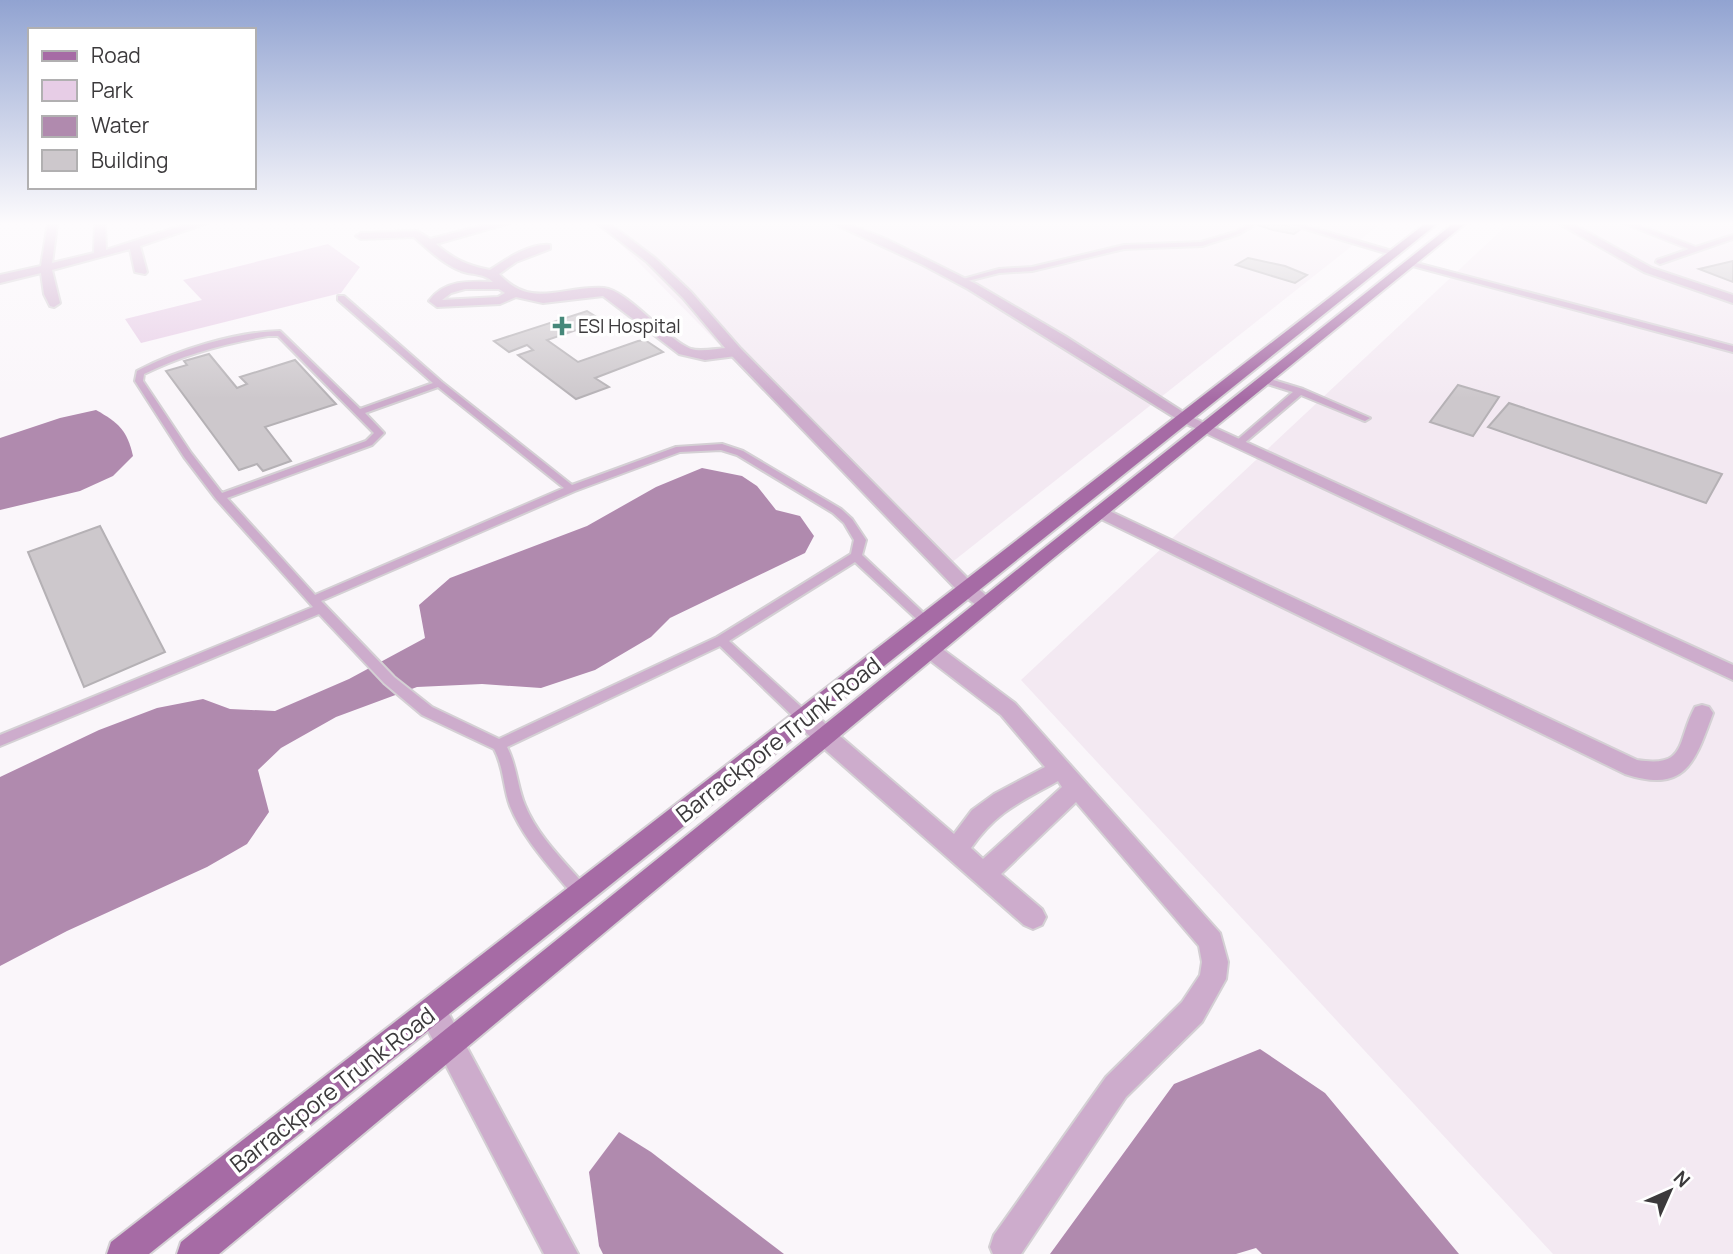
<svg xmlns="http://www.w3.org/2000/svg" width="1733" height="1254" font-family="Manrope,sans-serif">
  <rect width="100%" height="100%" fill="#faf6fa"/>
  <g fill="#f3e9f2">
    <polygon points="600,223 1381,223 941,571"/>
    <polygon points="1509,223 1733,223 1733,1254 1553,1254 1021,680"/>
  </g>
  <polygon fill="#e7cde6" points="328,244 360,267 341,293 141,343 125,319 202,300 183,280"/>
  <g fill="#b08aae">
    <path d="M96,410C119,423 127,430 133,456L113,476L80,491L0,510V438L60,418Z"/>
    <polygon points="702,468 742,476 757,486 776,510 800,516 814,536 805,553 670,618 651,637 595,670 541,688 482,684 417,687 336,717 281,748 258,770 269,812 247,844 207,867 67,931 0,966 0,777 99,730 157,708 203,699 230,709 275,711 349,679 425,638 419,605 450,578 587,526 656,487"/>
    <polygon points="1260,1049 1325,1093 1459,1254 1262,1254 1256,1248 1236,1254 1050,1254 1174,1084"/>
    <polygon points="619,1132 651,1152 784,1254 603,1254 599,1246 589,1172"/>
  </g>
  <g fill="#cdc8cc" stroke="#b5b1b5" stroke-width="2">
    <polygon points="1260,223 1278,223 1301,229 1294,234 1273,230 1258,225"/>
    <polygon points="1248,258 1285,266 1307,275 1295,283 1236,265"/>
    <polygon points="1733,261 1733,282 1699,269"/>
    <polygon points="587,311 603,321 547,340 578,362 638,341 645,340 663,352 595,378 609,387 576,399 518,355 533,350 527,345 509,352 494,341"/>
    <polygon points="209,354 237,388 247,384 240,377 295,360 336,404 265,427 291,461 263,471 257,464 239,470 166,371 187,365 184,361"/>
    <polygon points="1458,385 1499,397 1473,436 1430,422"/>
    <polygon points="1509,403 1722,474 1706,503 1488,427"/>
    <polygon points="100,526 165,652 84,687 28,552"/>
  </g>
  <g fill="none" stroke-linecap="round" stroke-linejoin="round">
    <g stroke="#d4d0d4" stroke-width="4">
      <g id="service">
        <polygon points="1250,223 1258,223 1239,234 1202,246 1124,249 1032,271 999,273 960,283 956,281 999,269 1032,267 1124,245 1201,242 1235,232"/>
        <polygon points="1285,223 1296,223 1399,253 1392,255"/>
        <polygon points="1623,223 1633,223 1696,247 1733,235 1733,239 1660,264 1656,262 1657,260 1689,249"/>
        <polygon points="1409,261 1733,346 1733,352 1409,265"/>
        <path d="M338,296H344L442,382L572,485L676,447L722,444L743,451L841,509L852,519L866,540L862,555L933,622L927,626L923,625L855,562L729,641L809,714L811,718L809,722H799L720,646L507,747C517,766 517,786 525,805C538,837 566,863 588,889L590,894L588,899L582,901L576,899C553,870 524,841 510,806C503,787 504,767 494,749L422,715L384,683L319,614L0,746V735L313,607L216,499L184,457L135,381L137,371C177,350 235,332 280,331L360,409L433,383L338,300ZM268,336H278L374,433L366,441L222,493L191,453L143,381L144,374C182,355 226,343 268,336ZM438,387L564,488L315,595L227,498L372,445L384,433L365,413ZM721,450L737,455L833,513L844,523L854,540L851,554L717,637L499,739L432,707L394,677L321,601L575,491L680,452Z"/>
        <polygon points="1267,378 1303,389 1370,418 1365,421 1362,420 1301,395 1242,445 1236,445 1236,441 1293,392 1264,383 1264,379"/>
      </g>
    </g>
    <g stroke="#d4d0d4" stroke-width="4">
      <g id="minor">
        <polygon points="48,223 57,225 52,263 94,253 95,223 105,223 106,250 190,223 207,223 140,246 147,272 145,274 135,272 130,249 52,270 60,303 54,307 50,306 44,294 41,273 0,283 0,275 41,266"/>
        <path d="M492,223H510L436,244C453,259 468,266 490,270C506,259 530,243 550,245V249L516,262L499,274C532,310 563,285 604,288C627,290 667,340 691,349C707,354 732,342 743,352L736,356L705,360L679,354L603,296L543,303L516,297L500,304L437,307L429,301C444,280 469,281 493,282C484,273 472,275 461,271C443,264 429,250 414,237L361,239L356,236L361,233L417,231L430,239ZM465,289H499L505,293L498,297L442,300L451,293Z"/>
        <polygon points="832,223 847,223 886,239 976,284 1065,336 1194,419 1192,422 1182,422 968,289 923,265"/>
        <path d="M1101,507L1637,760C1688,768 1676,742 1695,707L1702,705L1709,707L1713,713C1695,762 1686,794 1625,774L1095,516L1093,512L1095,508Z"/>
        <path d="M930,643L937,645L1015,703L1220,933L1228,962L1226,979L1202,1022L1126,1097L1021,1254H993L990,1247L994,1235L1106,1077L1182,1002L1200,975L1202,962L1199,946L1076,802L1001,874L1042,909L1046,917L1042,925L1033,929L1024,925L796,724L793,718L796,712L804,710L812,712L954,834L972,810L994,794L1045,767L1001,715L923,655L920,650L923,645ZM1058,781L1062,787L983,859L971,848C997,811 1019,803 1058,781Z"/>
        <polygon points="432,997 442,1001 578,1254 544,1254 422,1019 418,1010 422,1001"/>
      </g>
    </g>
    <g stroke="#d4d0d4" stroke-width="4">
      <g id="tertiary">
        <polygon points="597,223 609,223 655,258 691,292 741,349 974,585 996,604 994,608 980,608 960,593 731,355 683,298 647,262"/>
        <polygon points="1558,223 1571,223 1652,268 1733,295 1733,303 1644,272"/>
        <polygon points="1187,415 1733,665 1733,680 1182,422 1180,419 1182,416"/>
      </g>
    </g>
    <g stroke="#d4d0d4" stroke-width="4">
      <g id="primary">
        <polygon points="1426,223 1438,223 149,1254 107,1254 111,1242"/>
        <polygon points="1454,223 1466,223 1050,561 219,1254 177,1254 181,1242 1038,553"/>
      </g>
    </g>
    <use href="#service" fill="#cdaccc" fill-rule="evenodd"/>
    <use href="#minor" fill="#cdaccc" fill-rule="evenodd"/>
    <use href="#tertiary" fill="#cdaccc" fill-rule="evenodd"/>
    <use href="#primary" fill="#a66ba5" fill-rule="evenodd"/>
  </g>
  <linearGradient id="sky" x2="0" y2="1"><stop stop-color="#91a3d1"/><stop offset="0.56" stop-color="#fdfbfd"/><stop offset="1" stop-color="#fdfbfd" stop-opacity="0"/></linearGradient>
  <rect width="1733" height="399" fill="url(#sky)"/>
  <path fill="#46887a" stroke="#fff" stroke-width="2.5" d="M558.5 315.5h7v7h7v7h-7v7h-7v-7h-7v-7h7z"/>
  <g text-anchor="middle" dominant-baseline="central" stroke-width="7" stroke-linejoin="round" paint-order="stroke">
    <g font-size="19" fill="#3c3a3c" stroke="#fff" text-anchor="start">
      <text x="578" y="326">ESI Hospital</text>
    </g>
    <g font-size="23" fill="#3c3a3c" stroke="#fff">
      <text transform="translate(778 739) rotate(-38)">Barrackpore Trunk Road</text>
      <text transform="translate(332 1089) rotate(-38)">Barrackpore Trunk Road</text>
    </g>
  </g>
  <rect x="28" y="28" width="228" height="161" fill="#ffffff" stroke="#b1b0b1" stroke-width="2"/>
  <rect x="42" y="51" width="35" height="10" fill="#a66ba5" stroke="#b1b0b1" stroke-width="2"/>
  <text x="91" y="63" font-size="21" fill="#3c3a3c">Road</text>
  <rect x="42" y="80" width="35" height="21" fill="#e7cde6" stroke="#b1b0b1" stroke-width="2"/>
  <text x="91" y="98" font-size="21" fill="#3c3a3c">Park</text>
  <rect x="42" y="116" width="35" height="21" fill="#b08aae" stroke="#b1b0b1" stroke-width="2"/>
  <text x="91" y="133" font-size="21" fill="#3c3a3c">Water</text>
  <rect x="42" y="150" width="35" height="21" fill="#cdc8cc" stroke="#b1b0b1" stroke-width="2"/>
  <text x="91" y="168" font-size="21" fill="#3c3a3c">Building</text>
  <g transform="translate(1670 1191) rotate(45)" stroke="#ffffff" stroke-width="5" paint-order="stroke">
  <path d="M0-5L12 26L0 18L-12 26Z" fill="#3c3a3c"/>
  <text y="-10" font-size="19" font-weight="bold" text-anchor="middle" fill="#3c3a3c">N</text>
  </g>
</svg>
